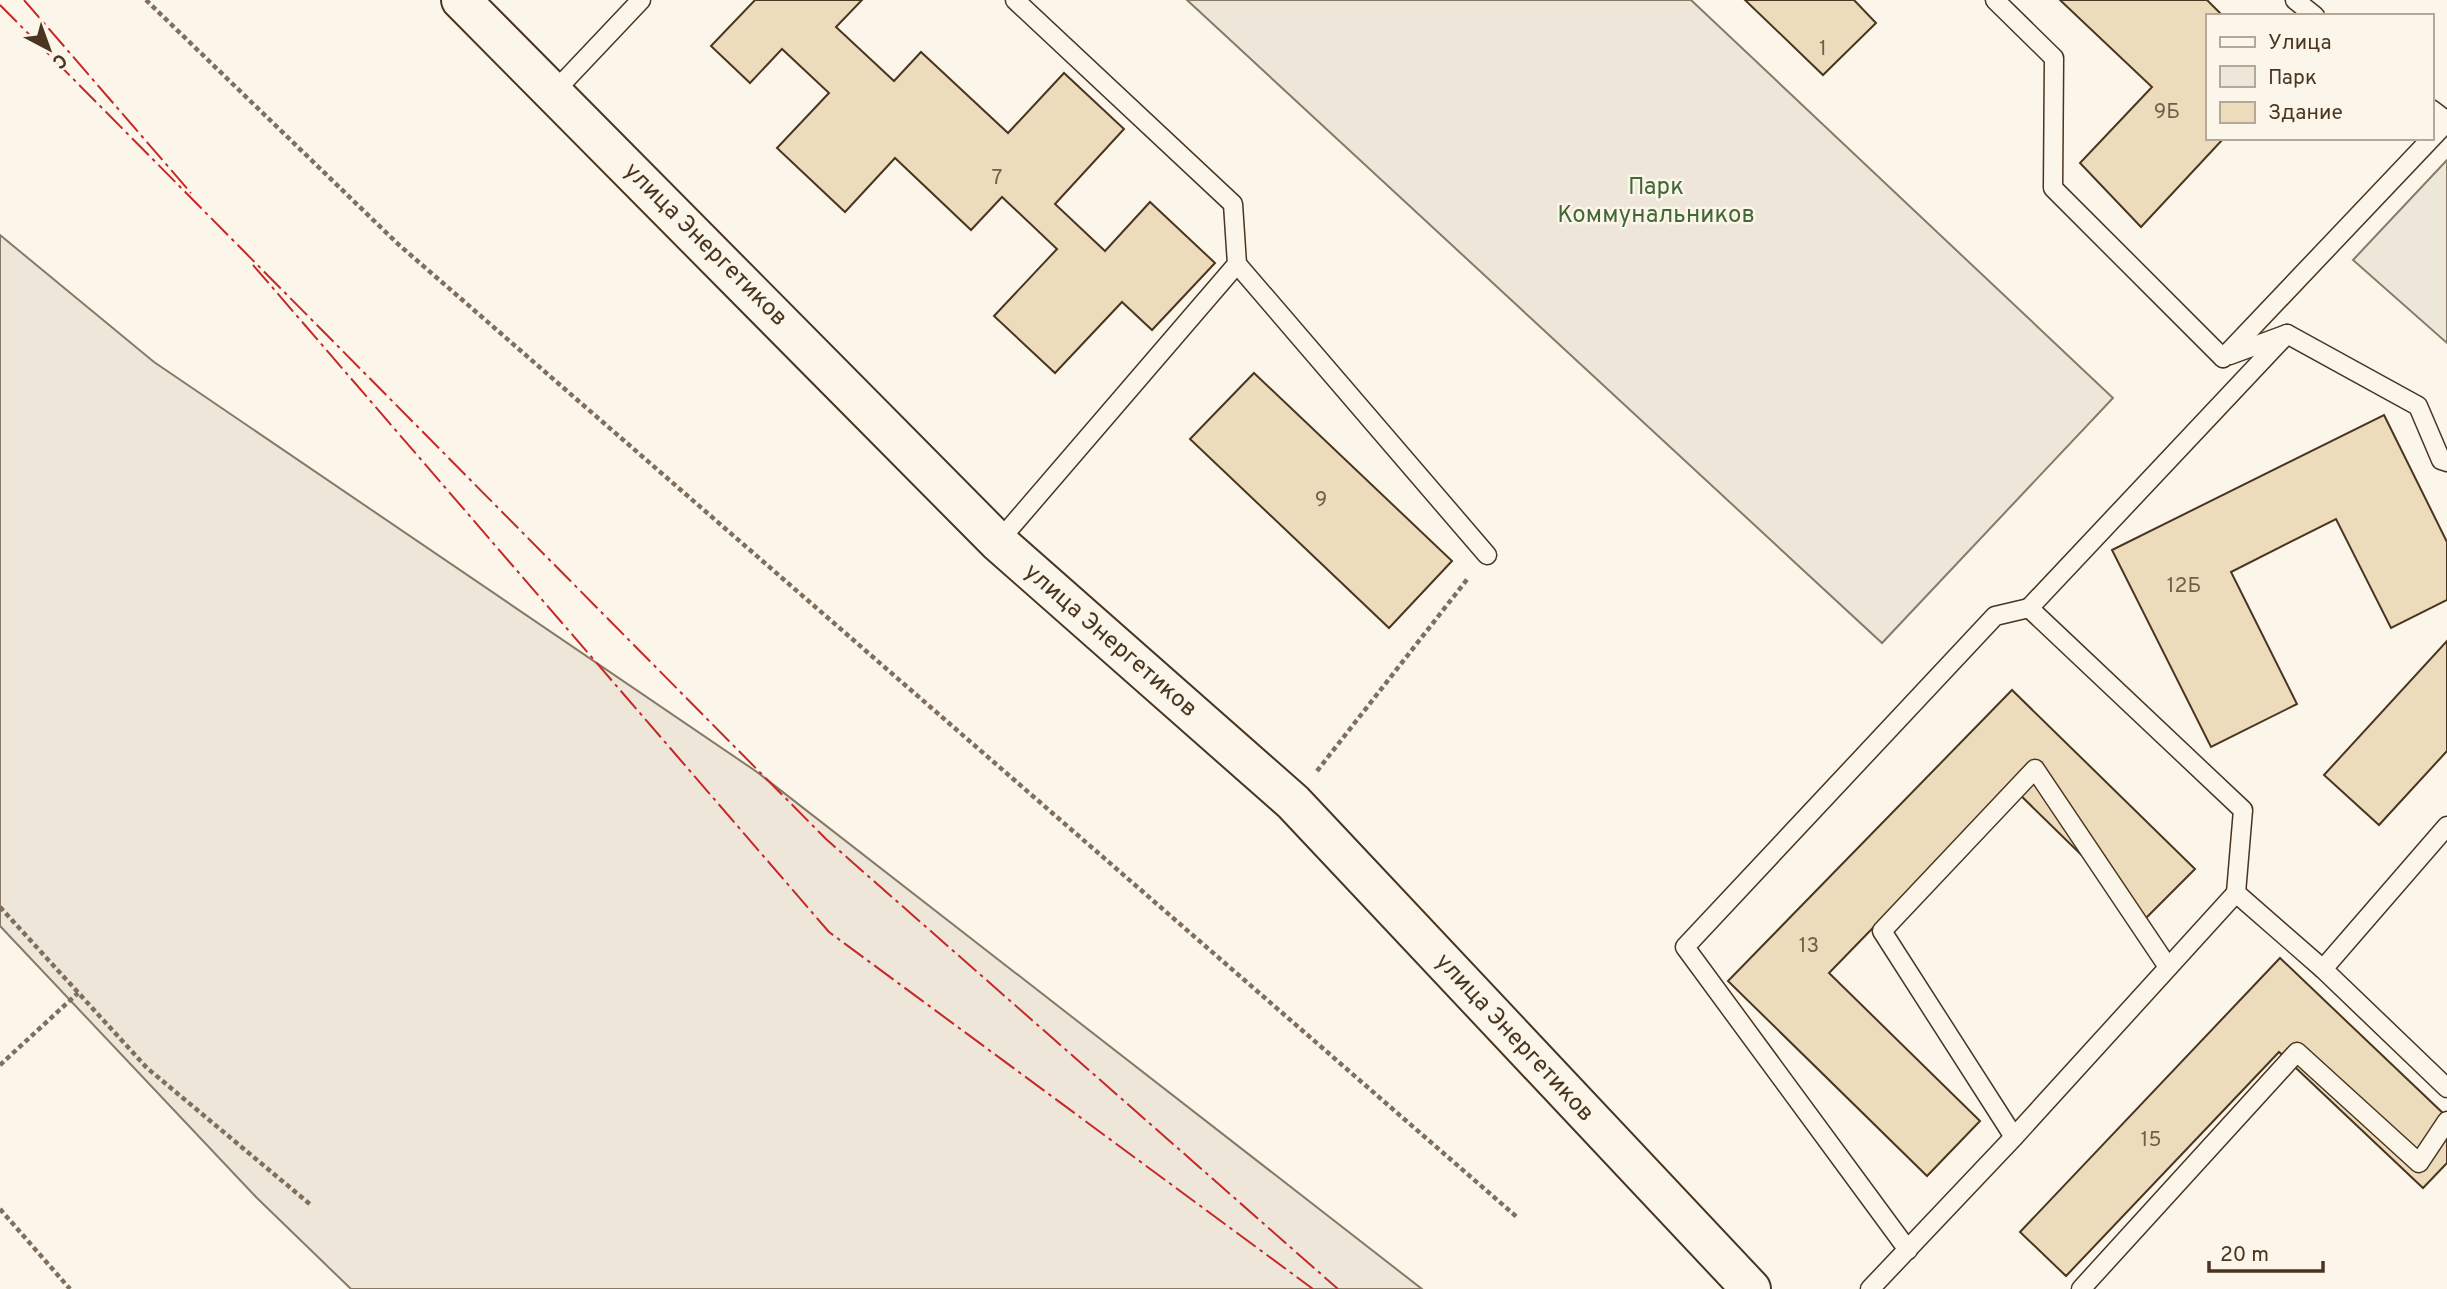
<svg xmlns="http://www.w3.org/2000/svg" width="2447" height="1289" font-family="Overpass,sans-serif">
  <rect width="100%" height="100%" fill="#fbf6e9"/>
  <g fill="#ede6d9" stroke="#887966" stroke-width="2">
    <polygon points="1187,0 1691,0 2113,398 1882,643"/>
    <polygon points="0,235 154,362 757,772 1422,1289 351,1289 257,1198 0,926"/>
  </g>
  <polygon fill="#ede7d9" stroke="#887966" stroke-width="2" points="2447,160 2447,343 2353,260"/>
  <g fill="#ecdcbc" stroke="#4a3520" stroke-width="2">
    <polygon points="755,0 862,0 836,27 894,81 921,52 1008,133 1064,73 1124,129 1055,204 1105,251 1150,202 1215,263 1152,330 1122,302 1055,373 994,316 1057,249 1002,197 971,230 895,158 845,212 777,148 829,93 782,49 750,83 711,46"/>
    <polygon points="1745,0 1854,0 1876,23 1823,75"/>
    <polygon points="2060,0 2207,0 2223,16 2207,16 2207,138 2224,138 2141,227 2080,163 2152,87"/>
    <polygon points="1254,373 1452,561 1389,628 1190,439"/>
    <polygon points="2384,415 2447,542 2447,600 2391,628 2336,519 2231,572 2297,704 2211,747 2112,550"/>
    <polygon points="2447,641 2447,751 2379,825 2324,775"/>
    <polygon points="2012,690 2195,869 2146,918 2011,786 1829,973 1980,1121 1927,1176 1728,981"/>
    <polygon points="2280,958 2447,1117 2447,1163 2423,1188 2279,1052 2066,1276 2020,1232"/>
  </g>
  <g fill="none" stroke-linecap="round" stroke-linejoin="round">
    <g stroke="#4a3520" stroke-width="21">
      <g id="service">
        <polyline points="1995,0 2054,58 2053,188 2223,358"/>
        <polyline points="2295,0 2315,16"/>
        <polyline points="554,92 641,0"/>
        <polyline points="2431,109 2447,121"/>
        <polyline points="1237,264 1487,555"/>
        <polyline points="2230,355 2287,334 2418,406 2441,460 2447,462"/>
        <polyline points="2223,358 2447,122"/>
        <polyline points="998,542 1237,264 1233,204 1015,0"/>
        <polyline points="2029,608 2287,334"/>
        <polyline points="2323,969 2447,826"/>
        <polyline points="2014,1137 1882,931 2035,769 2168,967"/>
        <polyline points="1908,1250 1685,947 1995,616 2029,608 2243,810 2236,893"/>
        <polyline points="1870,1289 2014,1137 2236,893 2323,969 2447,1088"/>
        <polyline points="2081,1289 2297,1052 2419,1163 2447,1121"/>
      </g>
    </g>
    <g stroke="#4a3520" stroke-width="42">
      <polyline id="tertiary" points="461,0 998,542 1293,802 1751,1289"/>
    </g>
    <g stroke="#7f6f5c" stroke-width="4.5" stroke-dasharray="5 3.5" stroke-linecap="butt">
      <polyline points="146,0 398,244 1518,1218"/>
      <polyline points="1317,771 1469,577"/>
      <polyline points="0,907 147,1068 311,1205"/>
      <polyline points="0,1065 78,993"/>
      <polyline points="0,1209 70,1289"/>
    </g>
    <use href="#service" stroke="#fbf6e9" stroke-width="18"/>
    <use href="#tertiary" stroke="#fbf6e9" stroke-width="38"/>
    <g stroke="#c62828" stroke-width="2" stroke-dasharray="24 5 3.5 5" stroke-linecap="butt">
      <polyline points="24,0 191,193"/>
      <polyline points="0,5 826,839 1338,1289"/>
      <polyline points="253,265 829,932 1313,1289"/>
    </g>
  </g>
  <g text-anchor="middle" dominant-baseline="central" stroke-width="5" stroke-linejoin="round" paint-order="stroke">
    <g font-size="21" fill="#725f47">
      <text x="1823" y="49">1</text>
      <text x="2167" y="112">9Б</text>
      <text x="997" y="178">7</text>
      <text x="1321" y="500">9</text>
      <text x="2184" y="586">12Б</text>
      <text x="1809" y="946">13</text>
      <text x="2151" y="1140">15</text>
    </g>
    <g font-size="24" fill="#436837" stroke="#fbf6e9">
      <text x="1656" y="188">Парк<tspan x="1656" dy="28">Коммунальников</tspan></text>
    </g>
    <g font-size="24" fill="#4a3520" stroke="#fbf6e9">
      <text transform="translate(705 245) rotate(45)">улица Энергетиков</text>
      <text transform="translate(1110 641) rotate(41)">улица Энергетиков</text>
      <text transform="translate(1514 1038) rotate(47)">улица Энергетиков</text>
    </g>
  </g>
  <rect x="2206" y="14" width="228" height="126" fill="#fbf6e9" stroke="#b4a999" stroke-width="2"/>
  <rect x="2220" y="37" width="35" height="10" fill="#fbf6e9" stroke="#b4a999" stroke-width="2"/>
  <text x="2268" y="49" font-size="21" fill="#4a3520">Улица</text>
  <rect x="2220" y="66" width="35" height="21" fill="#ede6d9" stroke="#b4a999" stroke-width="2"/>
  <text x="2268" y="84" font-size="21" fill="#4a3520">Парк</text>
  <rect x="2220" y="102" width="35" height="21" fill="#ecdcbc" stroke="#b4a999" stroke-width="2"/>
  <text x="2268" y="119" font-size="21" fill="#4a3520">Здание</text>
  <g transform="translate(49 49) rotate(139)" stroke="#fbf6e9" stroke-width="5" paint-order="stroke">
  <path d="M0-5L12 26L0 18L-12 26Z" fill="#4a3520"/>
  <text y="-10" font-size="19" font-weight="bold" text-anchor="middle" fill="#4a3520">С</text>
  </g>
  <path d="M2209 1261v10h114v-10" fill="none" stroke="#4a3520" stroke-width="3.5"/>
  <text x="2220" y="1261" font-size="21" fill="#4a3520" stroke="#fbf6e9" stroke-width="5" paint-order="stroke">20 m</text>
</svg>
